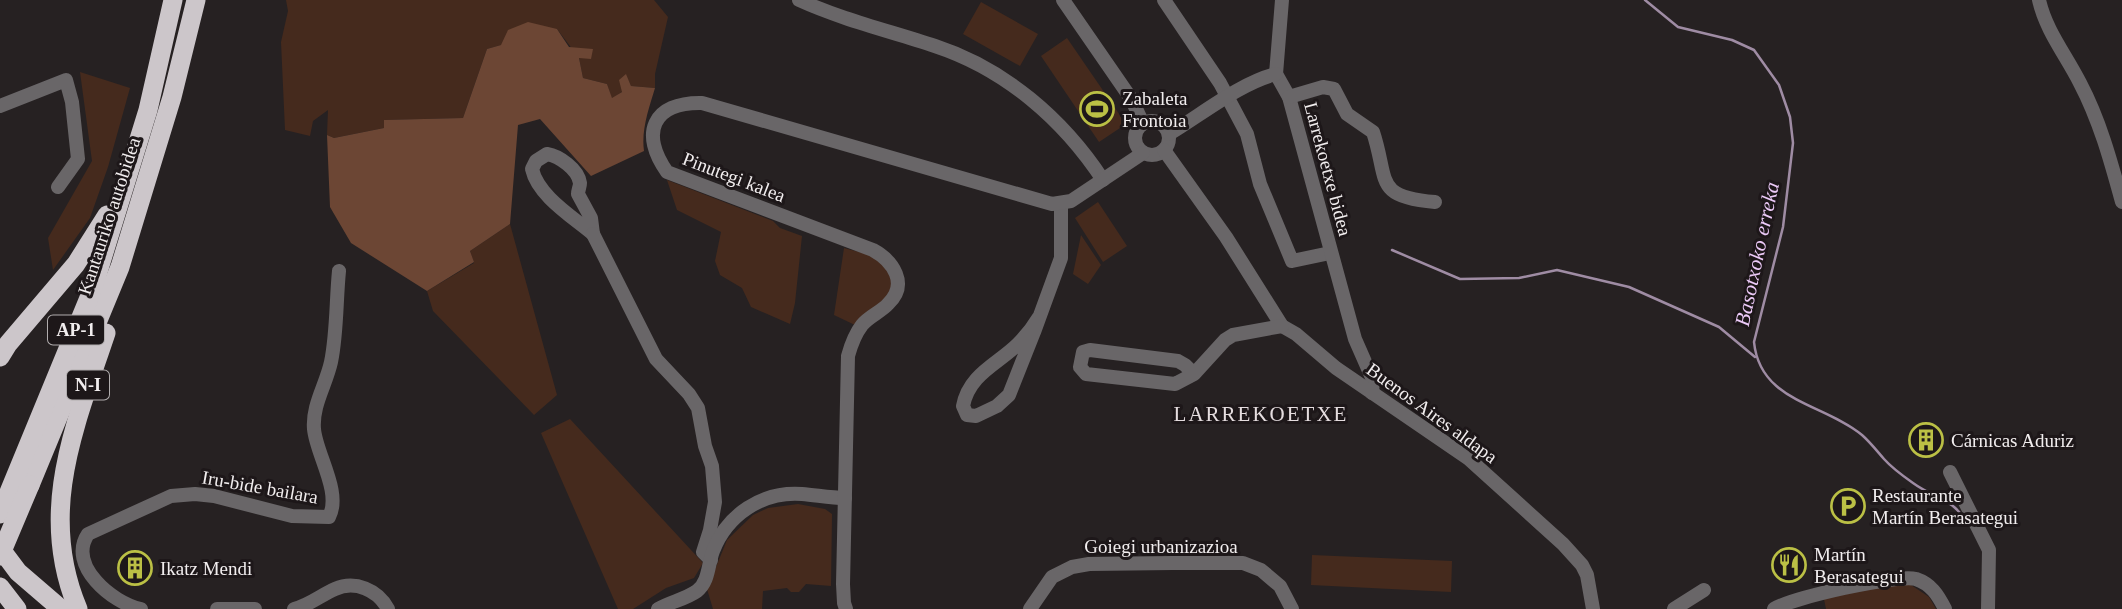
<svg xmlns="http://www.w3.org/2000/svg" width="2122" height="609" font-family="'Times New Roman',serif">
  <rect width="100%" height="100%" fill="#262122"/>
  <g fill="#452a1d">
    <polygon points="286,0 654,0 668,17 655,74 655,88 631,86 626,75 623,91 612,99 607,84 583,78 579,58 557,29 487,49 463,118 385,120 384,128 334,138 327,135 328,110 313,121 310,136 285,130 281,42 288,11"/>
    <polygon points="981,2 1038,34 1020,66 963,34"/>
    <polygon points="1067,38 1126,124 1099,142 1041,56"/>
    <polygon points="80,72 130,88 108,167 90,218 53,270 48,238 92,161"/>
    <polygon points="667,180 773,221 780,228 802,236 795,303 790,324 751,307 742,288 720,275 715,261 721,232 677,210"/>
    <polygon points="1098,202 1127,246 1103,262 1075,218"/>
    <polygon points="510,224 557,395 534,415 433,311 427,291 474,263 470,251"/>
    <polygon points="1081,235 1101,265 1088,284 1073,274"/>
    <polygon points="844,248 878,257 892,276 892,287 888,297 857,326 834,315"/>
    <polygon points="570,419 703,563 694,578 666,588 633,609 618,609 541,433"/>
    <polygon points="798,504 825,509 832,514 831,586 806,584 799,592 791,592 787,588 763,591 762,609 713,609 707,589 727,540 753,515 768,508"/>
    <polygon points="1312,555 1452,561 1451,592 1311,585"/>
    <polygon points="1905,581 1929,597 1936,609 1826,609 1824,599"/>
  </g>
  <path fill="#6c4634" d="M528,22L557,29L569,47L593,49L591,59L579,58L583,78L607,84L612,98L622,92L619,80L626,74L631,86L655,88C649,108 641,130 644,151L591,176L540,119L518,125L510,224L470,251L474,262L427,291L351,243L330,207L327,135L334,138L384,128V120L463,118L487,49L501,45L508,30Z"/>
  <g fill="none" stroke-linecap="round" stroke-linejoin="round">
    <g stroke="#9f8ca4" stroke-width="2.5">
      <path d="M1645,0L1678,27L1732,40L1754,50L1779,85L1790,117L1793,143L1783,227L1754,342C1760,402 1823,403 1862,435C1870,442 1877,451 1884,459C1892,468 1903,476 1913,483C1935,499 1953,498 1968,524"/>
      <polyline points="1392,250 1460,279 1519,278 1557,270 1629,287 1719,327 1755,357"/>
    </g>
    <g stroke="#696668" stroke-width="14">
      <path d="M799,0C843,20 890,31 935,46C1005,69 1063,119 1103,180"/>
      <polyline points="1063,0 1132,100 1143,124"/>
      <polyline points="1164,0 1220,83 1247,134 1260,184 1292,261 1330,253"/>
      <path d="M2039,0C2046,31 2066,55 2080,83C2100,121 2111,162 2122,202"/>
      <polyline points="1276,74 1289,97 1355,339 1373,380 1372,393"/>
      <polyline points="1276,74 1282,0"/>
      <path d="M1289,97L1323,87L1334,89L1347,114L1373,132C1389,180 1373,197 1435,202"/>
      <polyline points="0,106 66,80 72,102 78,159 58,187"/>
      <circle cx="1152" cy="138" r="17"/>
      <path d="M1169,134C1201,115 1240,83 1276,74"/>
      <polyline points="1164,150 1226,237 1282,326 1296,334 1336,368 1469,459 1563,544 1582,565 1587,575 1593,609"/>
      <path d="M547,154C559,156 578,169 580,183C580,187 578,190 578,194L591,218L593,234C573,217 538,196 532,169L536,161Z"/>
      <polyline points="593,234 656,359 689,394 698,408 705,446 712,466 715,502 710,530 703,552 711,560"/>
      <path d="M1039,317C1033,327 1026,336 1018,344C998,364 969,374 963,406L967,415L976,416L997,406L1009,395L1034,332L1061,258V204"/>
      <polyline points="1194,374 1185,365 1178,361 1090,350 1083,352 1080,367 1086,374 1175,384 1194,374 1225,340 1233,335 1282,326"/>
      <polyline points="1950,472 1989,550 1988,609"/>
      <path d="M141,609C112,603 67,565 88,534L171,496L195,494L214,496L292,516L329,517C342,492 316,454 314,429C312,405 326,385 331,362C337,333 336,301 339,271"/>
      <polyline points="217,609 255,609"/>
      <path d="M294,609C310,605 321,595 335,589C355,580 378,590 388,609"/>
      <path d="M658,609C670,602 686,599 697,591C709,582 708,564 713,551C727,515 762,491 802,494C816,495 830,498 845,498"/>
      <path d="M846,609L844,603L843,584L848,356C851,345 855,334 862,325C869,316 881,312 888,304C909,284 893,261 873,250L667,172C640,134 652,102 702,103L1052,204L1071,201L1143,153"/>
      <polyline points="1030,609 1052,577 1072,567 1089,564 1173,563 1243,563 1261,570 1280,586 1292,609"/>
      <polyline points="1674,609 1704,590"/>
      <path d="M1774,609C1791,598 1897,574 1916,579C1931,584 1938,595 1945,609"/>
    </g>
    <g stroke="#ccc6ca" stroke-width="19">
      <polyline points="0,357 8,344 76,264 107,215"/>
      <polyline points="30,485 120,267 172,97 196,0"/>
      <polyline points="0,514 93,288 148,110 173,0"/>
      <polyline points="0,548 18,572 61,609"/>
      <polyline points="0,587 17,609"/>
      <path d="M78,609C37,512 75,426 106,333"/>
    </g>
    <polyline stroke="#ccc6ca" stroke-width="19" points="0,556 30,485"/>
  </g>
  <defs>
    <g id="stadium-ring" transform="scale(1.75)"><circle r="9.5" fill="#1d1719" stroke="#bbc045" stroke-width="1.5"/><path d="M0-5a6.5 5 0 1 0 0 10a6.5 5 0 1 0 0-10ZM-3.5-1.8h7v3.6h-7Z" fill="#bbc045"/></g>
    <g id="building-ring" transform="scale(1.75)"><circle r="9.5" fill="#1d1719" stroke="#bbc045" stroke-width="1.5"/><path d="M-4-6H4V6H1V3H-1V6H-4ZM-2.5-4.3h1.7v1.8h-1.7ZM.8-4.3h1.7v1.8H.8ZM-2.5-1h1.7V.8h-1.7ZM.8-1h1.7V.8H.8Z" fill="#bbc045"/></g>
    <g id="parking-ring" transform="scale(1.75)"><circle r="9.5" fill="#1d1719" stroke="#bbc045" stroke-width="1.5"/><path d="M-3.5-5.5H1a3.5 3.5 0 0 1 0 7H-1V5.5H-3.5ZM-1-3.4V-.6H.8a1.4 1.4 0 0 0 0-2.8Z" fill="#bbc045"/></g>
    <g id="restaurant-ring" transform="scale(1.75)"><circle r="9.5" fill="#1d1719" stroke="#bbc045" stroke-width="1.5"/><path d="M-5-6h1v4h1v-4h1v4h1v-4h1v5L-1.5 .5V6h-2V.5L-5-1ZM5-6V6H3V1.5H1.5Q1.5-4 5-6Z" fill="#bbc045"/></g>
  </defs>
  <g fill-rule="evenodd">
    <use href="#stadium-ring" x="1097" y="109"/>
    <use href="#building-ring" x="1926" y="440"/>
    <use href="#parking-ring" x="1848" y="506"/>
    <use href="#restaurant-ring" x="1789" y="565"/>
    <use href="#building-ring" x="135" y="568"/>
  </g>
  <g text-anchor="middle" dominant-baseline="central" stroke-width="6" stroke-linejoin="round" paint-order="stroke">
    <g fill="#1d1719" stroke="#b1adae" stroke-width="2">
      <rect x="48" y="315.5" width="56" height="29" rx="5"/>
      <rect x="67" y="370.5" width="42" height="29" rx="5"/>
    </g>
    <g font-size="18" font-weight="bold" fill="#f1edee">
      <text x="76" y="330">AP-1</text>
      <text x="88" y="385">N-I</text>
    </g>
    <g font-size="19" fill="#f1edee" stroke="#1d1719" text-anchor="start">
      <text x="1122" y="98">Zabaleta<tspan x="1122" dy="22">Frontoia</tspan></text>
      <text x="1951" y="440">Cárnicas Aduriz</text>
      <text x="1872" y="495">Restaurante<tspan x="1872" dy="22">Martín Berasategui</tspan></text>
      <text x="1814" y="554">Martín<tspan x="1814" dy="22">Berasategui</tspan></text>
      <text x="160" y="568">Ikatz Mendi</text>
    </g>
    <g font-size="19" fill="#f1edee" stroke="#1d1719">
      <text transform="translate(1328 169) rotate(75)">Larrekoetxe bidea</text>
      <text transform="translate(734 177) rotate(21)">Pinutegi kalea</text>
      <text transform="translate(109 216) rotate(-72)">Kantauriko autobidea</text>
      <text transform="translate(1432 413) rotate(36)">Buenos Aires aldapa</text>
      <text transform="translate(260 487) rotate(10)">Iru-bide bailara</text>
      <text x="1161" y="546">Goiegi urbanizazioa</text>
    </g>
    <g font-size="21" font-style="italic" fill="#eccaf8" stroke="#1d1719">
      <text transform="translate(1757 254) rotate(-78)">Basotxoko erreka</text>
    </g>
    <g font-size="21" letter-spacing="2" fill="#e5dddf" stroke="#1d1719">
      <text x="1261" y="414">LARREKOETXE</text>
    </g>
  </g>
</svg>
